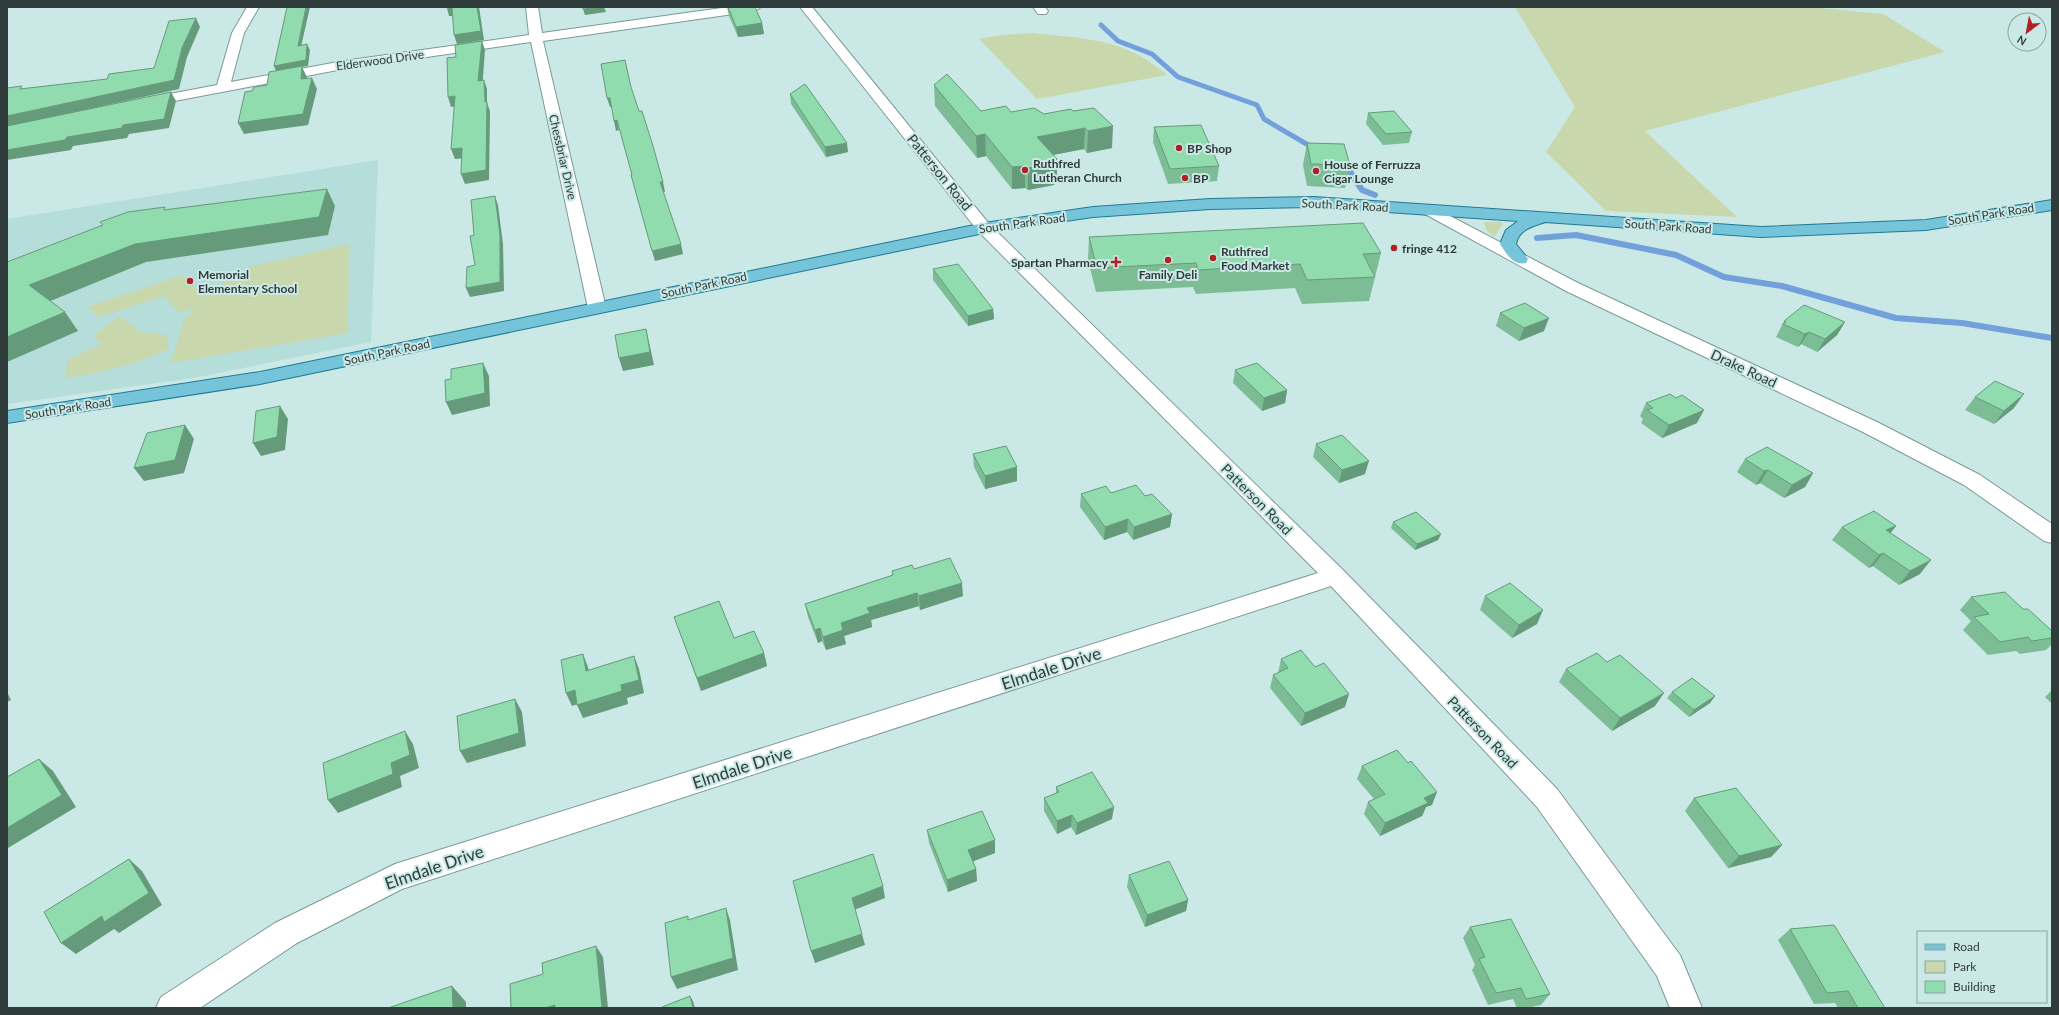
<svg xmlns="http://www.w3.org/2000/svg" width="2059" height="1015" font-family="Lato,sans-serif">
  <rect width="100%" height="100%" fill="#cae9e6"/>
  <polygon fill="#b5ddd9" points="378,160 371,342 194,378 7,404 7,219"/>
  <g fill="#c8d8ac">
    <polygon points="1515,7 1809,7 1883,14 1945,52 1645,131 1737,217 1606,211 1546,152 1575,107"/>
    <path d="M1032,33C1068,37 1110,38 1142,57C1151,62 1159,69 1167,75L1037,99L979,39L1003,35Z"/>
    <polygon points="1484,222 1501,222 1503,224 1494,237 1486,229"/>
    <polygon points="349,244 348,333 171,363 183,322 195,307 179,313 165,296 99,317 87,307 183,275 203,298 207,293 249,267"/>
    <path d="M119,316L140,332L167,335L169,348C136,366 102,372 66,378L67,360L101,344L94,335Z"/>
  </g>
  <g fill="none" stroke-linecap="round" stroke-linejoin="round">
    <g stroke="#72a0db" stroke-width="5">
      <polyline points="1101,25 1118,41 1152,54 1178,77 1257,105 1264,119 1315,149"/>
      <polyline points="1341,163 1348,168"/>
    </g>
    <g stroke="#72a0db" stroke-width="6">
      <polyline points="1347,167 1362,190 1375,195"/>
      <polyline points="1537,238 1576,235 1676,255 1724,277 1782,286 1896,318 1962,323 2052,338"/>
    </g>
    <g stroke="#7c9997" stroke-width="2">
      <g id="minor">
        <polygon points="247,7 259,7 244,33 231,82 343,61 529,35 526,7 538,7 542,33 729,7 761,7 755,11 543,41 606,308 603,312 597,313 591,312 588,308 531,42 343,69 143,107 138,106 136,103 138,100 217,85 232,33"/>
        <polygon points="800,7 812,7 990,225 1343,570 1557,789 1680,955 1702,1008 1670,1008 1657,976 1537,807 1331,586 402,889 297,943 200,1008 156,1008 161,997 275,923 395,864 1318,573 978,231"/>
        <polygon points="1033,7 1045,7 1048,11 1046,14 1038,14"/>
        <polygon points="1431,206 1578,283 1877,422 1980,475 2052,524 2052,543 2044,541 1964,485 1863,432 1566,291 1425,214 1423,211 1425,208"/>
      </g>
    </g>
    <g stroke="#217a91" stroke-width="2">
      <path id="major" d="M1314,197L1761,227L1926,220L2052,200V210L1926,230L1761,237L1545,222C1532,227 1519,229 1516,244L1528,259L1526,263C1513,266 1507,254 1500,244L1506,230L1518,221L1314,207L1210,209L1093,217L984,233L260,384L7,423V411L260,372L984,223L1093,207L1210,199Z"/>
    </g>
    <use href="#minor" fill="#fff" fill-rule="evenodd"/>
    <use href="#major" fill="#75c4d9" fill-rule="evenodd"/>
  </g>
  <g fill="#7cbd96">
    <polygon points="727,7 762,23 764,34 738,37 729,16"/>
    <polygon points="934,85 981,111 1044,114 1071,109 1112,148 1087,153 1084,149 1053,155 1057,181 1055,182 1054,185 1028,190 1025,188 1012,189 986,156 977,158 935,106"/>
    <polygon points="790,94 848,152 826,157 791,104"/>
    <polygon points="1368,113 1412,132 1409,143 1383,145 1366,124"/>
    <polygon points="1154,127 1219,166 1217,181 1168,184 1153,142"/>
    <polygon points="1307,143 1350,165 1345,188 1307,186 1303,165"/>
    <polygon points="1089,237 1381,253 1369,301 1302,304 1295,288 1196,294 1193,287 1096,292 1088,260"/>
    <polygon points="933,269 993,309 994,319 968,326 933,280"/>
    <polygon points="1500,313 1544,331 1519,341 1496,326"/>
    <polygon points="1784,321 1845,322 1837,335 1817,352 1801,344 1798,347 1776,337"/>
    <polygon points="1235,370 1287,390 1285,403 1262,411 1233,383"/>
    <polygon points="1975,397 2014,408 1994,424 1965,410"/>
    <polygon points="1646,403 1697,423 1662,438 1641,423 1643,419 1640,416"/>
    <polygon points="1316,444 1365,474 1339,483 1313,457"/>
    <polygon points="973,454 1017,481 985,489 974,467"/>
    <polygon points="1745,459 1813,473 1805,487 1784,498 1760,483 1756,485 1737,472"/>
    <polygon points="1111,493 1145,496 1172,514 1170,527 1133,540 1127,532 1104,540 1080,507 1081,494"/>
    <polygon points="1393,522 1441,534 1438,540 1415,550 1391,528"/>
    <polygon points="1896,526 1890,533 1920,574 1899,585 1873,566 1869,568 1832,540 1842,527"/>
    <polygon points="914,569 963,596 920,610 919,606 871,620 872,627 844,636 846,644 826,650 822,641 818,643 808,617 805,604 892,576 892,571"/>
    <polygon points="1485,596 1537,624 1512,638 1480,610"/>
    <polygon points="1971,597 2023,609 2052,631 2052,644 2046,650 2020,654 2016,651 1988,655 1963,630 1971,621 1960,610"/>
    <polygon points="674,617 734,638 764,653 767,666 701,691"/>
    <polygon points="1281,659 1315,667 1345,707 1301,726 1270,688 1273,675 1278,673"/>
    <polygon points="1566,669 1655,706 1612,731 1559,682"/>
    <polygon points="2052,690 2052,704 2045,697"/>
    <polygon points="1672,692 1715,696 1710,703 1689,717 1667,698"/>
    <polygon points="1362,766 1432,805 1426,807 1422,816 1380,836 1364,814 1368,802 1374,799 1357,779"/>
    <polygon points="1056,787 1112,819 1076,835 1071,827 1057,834 1044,811 1044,798 1056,793"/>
    <polygon points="1694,798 1782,845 1771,857 1728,868 1685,811"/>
    <polygon points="927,830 995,840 995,853 973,861 976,869 977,881 948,892 929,843"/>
    <polygon points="1129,875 1188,900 1186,911 1145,927 1127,887"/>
    <polygon points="1470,927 1550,994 1541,1005 1526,1008 1517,1008 1513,999 1488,1005 1472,970 1475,965 1463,938"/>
    <polygon points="1790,929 1885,1008 1838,1008 1835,1003 1814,1004 1778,940"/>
  </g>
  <g fill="#659a7a">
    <polygon points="306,7 310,7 300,51 298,46"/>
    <polygon points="477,7 479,7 484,40 457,44 454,35"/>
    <polygon points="604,7 606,12 585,15 583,9"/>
    <polygon points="447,8 452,8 455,16 449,16"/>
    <polygon points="196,18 200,27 187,57 179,89 7,127 7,116 174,80 182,48"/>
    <polygon points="762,23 764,34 738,37 736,27"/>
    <polygon points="482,41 485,50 482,90 478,81"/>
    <polygon points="307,44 310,50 308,66 302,67 307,77 306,90 276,71 274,66"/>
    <polygon points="312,78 317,89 308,125 244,134 238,123"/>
    <polygon points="484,80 487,89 487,103 490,111 489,180 465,184 461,174 485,102"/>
    <polygon points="171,92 176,101 169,128 129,134 127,138 73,146 71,150 7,160 7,150 123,125"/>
    <polygon points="455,96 458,106 451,107 448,97"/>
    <polygon points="607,98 610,98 612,107 610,107"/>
    <polygon points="617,120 619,130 616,131 614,121"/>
    <polygon points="1113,126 1112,148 1087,153 1088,131"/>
    <polygon points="1085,128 1084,149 1037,158 1037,137"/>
    <polygon points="985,134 986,156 977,158 976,136"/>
    <polygon points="847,143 848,152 826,157 825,147"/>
    <polygon points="462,148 466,158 455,159 451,149"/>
    <polygon points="1057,159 1057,181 1055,182 1054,185 1028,190 1028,168"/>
    <polygon points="1025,166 1025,188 1012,189 1012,167"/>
    <polygon points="660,182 663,182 665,192 662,192"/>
    <polygon points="327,189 335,206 328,235 146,262 43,304 29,285 135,244"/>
    <polygon points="495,196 498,205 503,244 504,291 470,297 466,288 500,282"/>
    <polygon points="681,244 683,254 655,261 652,251"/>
    <polygon points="993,309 994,319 968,326 968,316"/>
    <polygon points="65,312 78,331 7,362 7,337"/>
    <polygon points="1549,318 1544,331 1519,341 1524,328"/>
    <polygon points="1845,322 1837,335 1817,352 1825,339"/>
    <polygon points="646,329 649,342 654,365 623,371 619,358"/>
    <polygon points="1809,332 1801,344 1798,347 1805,334"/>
    <polygon points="483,363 489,376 490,406 452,415 446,402"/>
    <polygon points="1287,390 1285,403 1262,411 1264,398"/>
    <polygon points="2024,394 2014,408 1994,424 2004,411"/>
    <polygon points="280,406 288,419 285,450 261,456 253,443"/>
    <polygon points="1704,410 1697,423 1662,438 1669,425"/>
    <polygon points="185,425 194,439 184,473 144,481 134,468"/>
    <polygon points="1369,461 1365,474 1339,483 1342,470"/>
    <polygon points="1017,467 1017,481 985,489 985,476"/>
    <polygon points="1768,470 1760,483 1756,485 1764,471"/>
    <polygon points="1813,473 1805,487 1784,498 1792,485"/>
    <polygon points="1172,514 1170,527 1133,540 1134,527"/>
    <polygon points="1128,519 1127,532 1104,540 1105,527"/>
    <polygon points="1896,526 1886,539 1886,530"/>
    <polygon points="1441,534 1438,540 1415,550 1417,544"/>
    <polygon points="1883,553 1873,566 1869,568 1879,555"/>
    <polygon points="1931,560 1920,574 1899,585 1910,571"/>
    <polygon points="962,583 963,596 920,610 919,596"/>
    <polygon points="917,593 919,606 871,620 872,627 844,636 846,644 826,650 823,637 841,623 867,608"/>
    <polygon points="1543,610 1537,624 1512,638 1519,625"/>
    <polygon points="820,628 822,641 818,643 815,630"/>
    <polygon points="764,653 767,666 701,691 697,678"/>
    <polygon points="583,654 588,667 591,684 586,671"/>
    <polygon points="634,656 639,669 644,693 627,698 628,704 583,718 577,705 621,685"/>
    <polygon points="575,690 581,703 572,706 566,693"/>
    <polygon points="7,692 11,700 7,702"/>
    <polygon points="1664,693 1655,706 1612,731 1620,718"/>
    <polygon points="1349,694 1345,707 1301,726 1305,713"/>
    <polygon points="1715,696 1710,703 1689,717 1694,710"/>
    <polygon points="515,699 522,712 526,746 467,763 460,751"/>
    <polygon points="405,731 413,744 419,768 400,776 402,787 338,813 328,800 391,763"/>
    <polygon points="39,759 53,771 76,807 8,848 7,848 7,828"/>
    <polygon points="1437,792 1432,805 1426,807 1422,816 1380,836 1385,823 1424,798"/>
    <polygon points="1114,807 1112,819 1076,835 1077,823"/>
    <polygon points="1072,815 1071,827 1057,834 1057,821"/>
    <polygon points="995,840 995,853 969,863 968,850"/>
    <polygon points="1782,845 1771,857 1728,868 1739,856"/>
    <polygon points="129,859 142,871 162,905 119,933 114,929 76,954 61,943 102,916"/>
    <polygon points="976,869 977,881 948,892 947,880"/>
    <polygon points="883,886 885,898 854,910 852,898"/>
    <polygon points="1188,900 1186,911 1145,927 1147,915"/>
    <polygon points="726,908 730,920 738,970 677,989 671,977"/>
    <polygon points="862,934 865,945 815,963 811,951"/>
    <polygon points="596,946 603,957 608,1008 602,1008"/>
    <polygon points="452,986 466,1002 466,1008 453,1008"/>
    <polygon points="690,996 693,1001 695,1008 693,1008"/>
    <polygon points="555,1005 557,1008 545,1008"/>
  </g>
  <g fill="#90dcae" stroke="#659a7a">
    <polygon points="287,7 306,7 298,46 307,44 306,60 274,66"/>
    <polygon points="446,7 477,7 481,31 454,35 452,8 447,8"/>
    <polygon points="583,7 603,7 583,9"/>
    <polygon points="728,7 755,7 762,23 736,27"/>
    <polygon points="196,18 182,48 174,80 7,116 7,88 22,86 20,89 107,79 109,74 154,68 169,21"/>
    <polygon points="482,41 478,81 484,80 485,102 487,102 486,170 461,174 462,148 451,149 455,96 448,97 447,58 456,57 455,45"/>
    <polygon points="625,60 631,87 639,111 642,111 653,146 663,182 660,182 681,244 652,251 631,175 632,175 617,120 614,121 610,98 607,98 601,64"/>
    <polygon points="302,66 301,79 312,78 303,114 238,123 245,92 252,91 254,87 267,85 269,72"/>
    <polygon points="947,74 981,111 1006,106 1011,112 1034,108 1044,114 1071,109 1073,111 1094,108 1113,126 1088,131 1085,128 1037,137 1057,159 1053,160 1055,163 1028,168 1025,166 1012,167 985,134 976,136 934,85"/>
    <polygon points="805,84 847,143 825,147 790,94"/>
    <polygon points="171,92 164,119 123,125 122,128 67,137 65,140 7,150 7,126"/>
    <polygon points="1394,111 1412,132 1386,134 1368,113"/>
    <polygon points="1201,125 1219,166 1170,169 1154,127"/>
    <polygon points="1307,143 1344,144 1350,165 1311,164"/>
    <polygon points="327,189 319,217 135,244 29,285 65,312 7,337 7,262 103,225 100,222 128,212 165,207 164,210"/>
    <polygon points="495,196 500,235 500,282 466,288 467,267 475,265 470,236 474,235 471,200"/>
    <polygon points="1363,223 1381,253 1363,254 1375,277 1307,280 1300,264 1198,270 1196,263 1097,268 1089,237"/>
    <polygon points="958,264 993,309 968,316 933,269"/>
    <polygon points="1525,303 1549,318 1524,328 1500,313"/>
    <polygon points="1804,305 1845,322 1825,339 1809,332 1805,334 1783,324 1786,322 1784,321"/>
    <polygon points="646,329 650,352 619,358 615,335"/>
    <polygon points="483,363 485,393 446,402 445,380 451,379 451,369"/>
    <polygon points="1257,363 1287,390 1264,398 1235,370"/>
    <polygon points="1995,381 2024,394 2004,411 1975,397"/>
    <polygon points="1670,394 1676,398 1682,395 1704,410 1669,425 1647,410 1653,408 1646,403"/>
    <polygon points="280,406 277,437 253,443 256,411"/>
    <polygon points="185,425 175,460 134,468 147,433"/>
    <polygon points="1342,435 1369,461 1342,470 1316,444"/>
    <polygon points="1006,446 1017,467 985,476 973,454"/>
    <polygon points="1767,447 1813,473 1792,485 1768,470 1764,471 1745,459"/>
    <polygon points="1136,485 1145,496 1152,494 1172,514 1134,527 1128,519 1105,527 1081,494 1106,486 1111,493"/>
    <polygon points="1874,511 1896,526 1886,530 1931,560 1910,571 1883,553 1879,555 1842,527"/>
    <polygon points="1416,512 1441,534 1417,544 1393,522"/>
    <polygon points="950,558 962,583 919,596 917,593 867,608 870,613 841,623 843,630 823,637 820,628 815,630 805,604 893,575 892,571 912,565 914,569"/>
    <polygon points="1510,583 1543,610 1519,625 1485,596"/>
    <polygon points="2005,592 2023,609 2028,609 2052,631 2052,638 2032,641 2028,637 2000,642 1974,617 1989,614 1971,597"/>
    <polygon points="719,601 734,638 754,631 764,653 697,678 674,617"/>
    <polygon points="1301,650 1315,667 1324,663 1349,694 1305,713 1273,675 1288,668 1281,659"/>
    <polygon points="1597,653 1607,662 1620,655 1664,693 1620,718 1566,669"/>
    <polygon points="583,654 586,671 634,656 639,680 621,685 622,691 577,705 575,690 566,693 561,660"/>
    <polygon points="1692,678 1715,696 1694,710 1672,692"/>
    <polygon points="515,699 519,733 460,751 457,716"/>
    <polygon points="405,731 410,755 391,763 393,774 328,800 323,763"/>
    <polygon points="1397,750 1408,763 1411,761 1437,792 1424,798 1428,803 1385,823 1368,802 1385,794 1362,766"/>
    <polygon points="39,759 62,795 7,828 7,777"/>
    <polygon points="1092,772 1114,807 1077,823 1072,815 1057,821 1044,798 1059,792 1056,787"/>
    <polygon points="1736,788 1782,845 1739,856 1694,798"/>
    <polygon points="982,811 995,840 968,850 976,869 947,880 927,830"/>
    <polygon points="873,854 883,886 852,898 862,934 811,951 793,881"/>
    <polygon points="129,859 149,893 104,922 102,916 61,943 44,912"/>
    <polygon points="1169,861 1188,900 1147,915 1129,875"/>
    <polygon points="726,908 733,958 671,977 665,923 688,916 688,920"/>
    <polygon points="1511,919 1550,994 1526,999 1521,988 1496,993 1479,959 1485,957 1470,927"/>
    <polygon points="1834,925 1885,1008 1858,1008 1848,991 1827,993 1790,929"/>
    <polygon points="596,946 602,1008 555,1008 555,1005 545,1008 511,1008 510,984 543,974 542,963"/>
    <polygon points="452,986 453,1008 388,1008"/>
    <polygon points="690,996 693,1008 662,1008 662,1007"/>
  </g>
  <g fill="#b12023" stroke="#cae9e6" stroke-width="1.5">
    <circle cx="1179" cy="148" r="4"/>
    <circle cx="1025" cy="170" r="4"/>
    <circle cx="1316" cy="171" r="4"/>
    <circle cx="1185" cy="178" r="4"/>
    <circle cx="1394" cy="248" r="4"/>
    <circle cx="1213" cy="258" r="4"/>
    <circle cx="1168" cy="260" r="4"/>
    <path d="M1114 256h4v4h4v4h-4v4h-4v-4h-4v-4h4z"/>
    <circle cx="190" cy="281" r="4"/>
  </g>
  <g text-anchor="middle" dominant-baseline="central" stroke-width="4" stroke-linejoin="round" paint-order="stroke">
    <g font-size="12" fill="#303c3b" stroke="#cae9e6">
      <text transform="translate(380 60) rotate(-8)">Elderwood Drive</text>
      <text transform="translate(563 157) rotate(77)">Chessbriar Drive</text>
      <text transform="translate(1345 205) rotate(3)">South Park Road</text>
      <text transform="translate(1991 214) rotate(-9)">South Park Road</text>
      <text transform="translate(1022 223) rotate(-8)">South Park Road</text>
      <text transform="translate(1668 226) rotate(4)">South Park Road</text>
      <text transform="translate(704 285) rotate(-12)">South Park Road</text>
      <text transform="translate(387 352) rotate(-12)">South Park Road</text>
      <text transform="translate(68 408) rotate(-9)">South Park Road</text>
    </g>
    <g font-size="12" font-weight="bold" fill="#303c3b" stroke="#cae9e6" text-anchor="start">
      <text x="1187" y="148">BP Shop</text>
      <text x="1033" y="163">Ruthfred<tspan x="1033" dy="14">Lutheran Church</tspan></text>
      <text x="1324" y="164">House of Ferruzza<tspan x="1324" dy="14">Cigar Lounge</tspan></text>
      <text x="1193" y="178">BP</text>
      <text x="1402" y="248">fringe 412</text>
      <text x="1221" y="251">Ruthfred<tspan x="1221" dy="14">Food Market</tspan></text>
      <text x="1108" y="262" text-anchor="end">Spartan Pharmacy</text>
      <text x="198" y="274">Memorial<tspan x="198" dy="14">Elementary School</tspan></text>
      <text x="1168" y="274" text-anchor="middle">Family Deli</text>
    </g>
    <g font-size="14" fill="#303c3b" stroke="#cae9e6">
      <text transform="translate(940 172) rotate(51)">Patterson Road</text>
      <text transform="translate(1744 368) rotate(25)">Drake Road</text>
      <text transform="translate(1257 499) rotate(45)">Patterson Road</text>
      <text transform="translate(1483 732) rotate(46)">Patterson Road</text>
    </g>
    <g font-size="17" fill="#303c3b" stroke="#cae9e6">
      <text transform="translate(1051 668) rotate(-18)">Elmdale Drive</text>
      <text transform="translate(742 767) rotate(-18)">Elmdale Drive</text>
      <text transform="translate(434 867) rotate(-19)">Elmdale Drive</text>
    </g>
  </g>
  <rect width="2059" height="1015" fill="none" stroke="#303c3b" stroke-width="16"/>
  <rect x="1917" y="931" width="130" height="72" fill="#cae9e6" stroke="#8ca4a2"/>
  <rect x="1925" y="944" width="20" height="6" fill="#75c4d9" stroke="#8ca4a2"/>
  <text x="1953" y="951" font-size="12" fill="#303c3b">Road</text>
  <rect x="1925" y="961" width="20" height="12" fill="#c8d8ac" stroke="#8ca4a2"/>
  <text x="1953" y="971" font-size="12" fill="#303c3b">Park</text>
  <rect x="1925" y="981" width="20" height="12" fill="#90dcae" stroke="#8ca4a2"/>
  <text x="1953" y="991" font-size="12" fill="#303c3b">Building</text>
  <g transform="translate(2027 32) rotate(212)"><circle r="19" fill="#cae9e6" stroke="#8ca4a2"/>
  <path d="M0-3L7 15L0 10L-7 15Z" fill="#b12023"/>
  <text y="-6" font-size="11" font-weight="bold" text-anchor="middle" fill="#303c3b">N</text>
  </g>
</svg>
